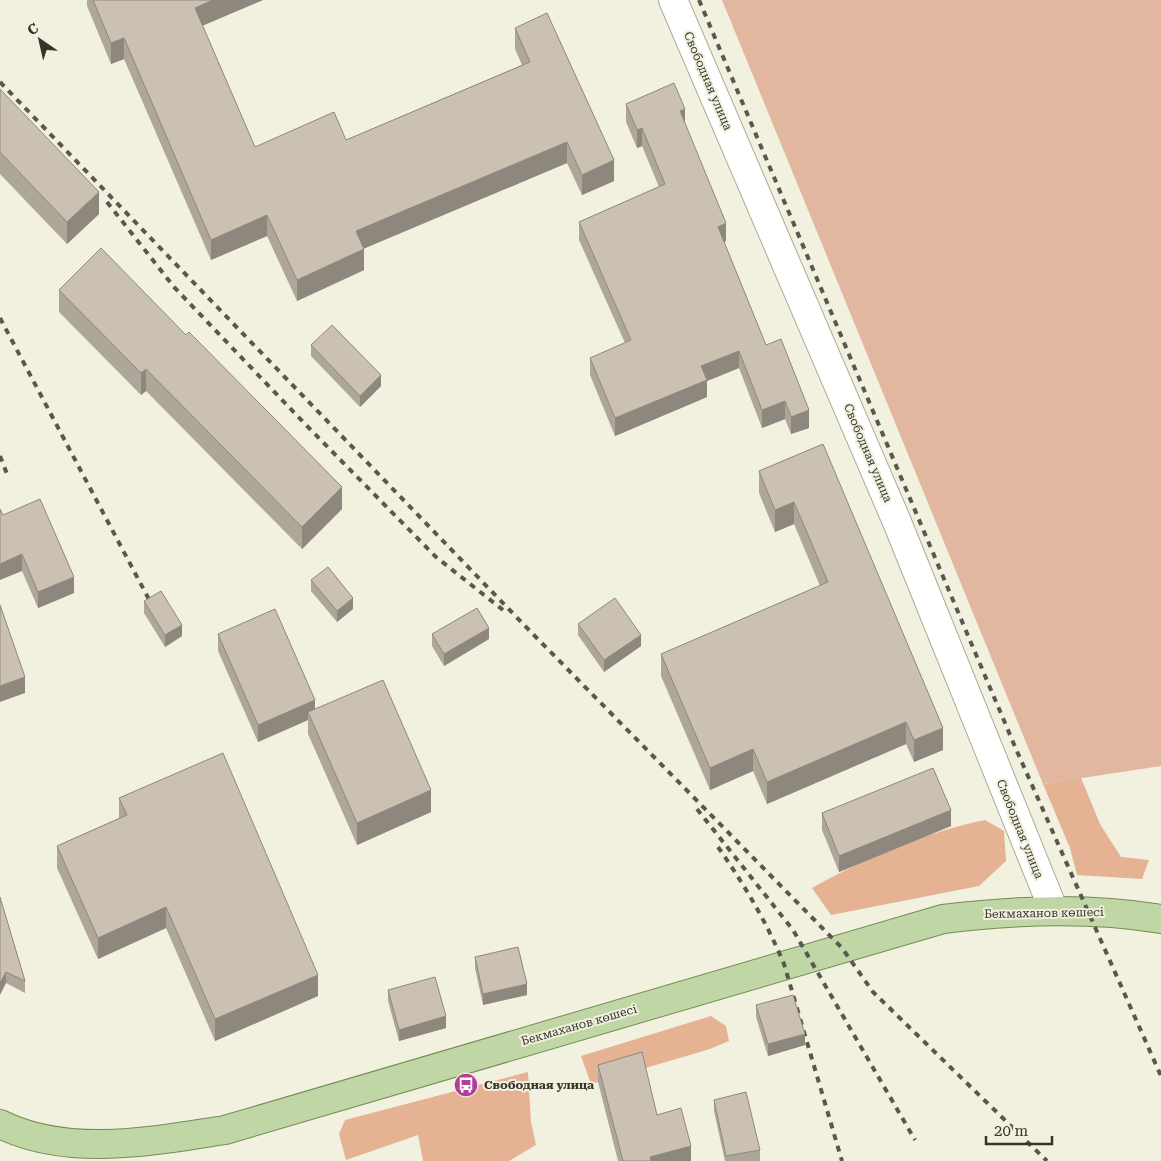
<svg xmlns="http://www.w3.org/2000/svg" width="1161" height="1161" font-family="'Roboto Serif',serif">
  <rect width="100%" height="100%" fill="#f2f1df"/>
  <polygon fill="#e1b89f" points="722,0 1161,0 1161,766 1043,784"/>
  <g fill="#e5b293">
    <polygon points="1081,778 1100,824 1121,857 1149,860 1142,879 1077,875 1070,848 1043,784"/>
    <path d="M985,820L1004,831L1006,861L979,886L831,915L812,888C863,859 928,831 985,820Z"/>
    <polygon points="711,1016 726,1026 729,1041 710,1049 591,1084 581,1056"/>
    <polygon points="528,1072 531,1122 536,1145 509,1161 423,1161 418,1135 346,1160 339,1134 345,1120"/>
  </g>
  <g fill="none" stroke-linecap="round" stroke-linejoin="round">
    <g stroke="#acab9a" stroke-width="30">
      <polyline id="minor" points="673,0 897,522 1054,911"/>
    </g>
    <g stroke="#748c54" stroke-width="30">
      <path id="major" d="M0,1124C69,1158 153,1141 225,1130L943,919C1016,910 1088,907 1161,919"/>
    </g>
    <use href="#minor" stroke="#fff" stroke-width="28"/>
    <use href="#major" stroke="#c0d6a5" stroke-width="28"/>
    <g stroke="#58584f" stroke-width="4" stroke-dasharray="6 6" stroke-linecap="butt">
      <polyline points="699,0 1016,749 1161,1076"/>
      <polyline points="0,82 528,629 842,948 873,992 1047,1161"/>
      <polyline points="107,202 174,287 307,426 436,557 503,610"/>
      <polyline points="0,318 153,607"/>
      <polyline points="0,456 7,474"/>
      <polyline points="697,809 793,930 915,1140"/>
      <path d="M718,847C744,884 767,923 784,964L842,1161"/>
    </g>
  </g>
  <g fill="#afa69a">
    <polygon points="87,0 263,0 202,25 255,147 346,140 522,65 515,49 515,28 614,181 582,195 567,163 364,248 364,270 297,301 267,236 211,260 124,59 111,64 87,6"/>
    <polygon points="0,89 99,214 67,244 0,174"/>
    <polygon points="626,104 685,125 726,241 724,242 766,345 809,428 791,434 785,419 762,428 739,368 707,381 707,397 615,436 590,375 590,358 625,343 579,240 579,222 659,187 642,146 637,148 626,122"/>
    <polygon points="59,290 342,509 302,549 146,391 141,395 59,312"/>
    <polygon points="311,345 381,386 360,407 311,356"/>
    <polygon points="823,444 943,750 914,762 906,744 767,804 753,771 710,790 661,676 661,654 820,586 794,524 775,532 759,493 759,471"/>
    <polygon points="3,515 74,593 38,608 22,571"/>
    <polygon points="311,580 353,609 337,622 311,591"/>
    <polygon points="144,601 182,636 165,647 144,613"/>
    <polygon points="578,624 641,646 604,672 578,635"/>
    <polygon points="218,634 315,709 431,812 357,845 308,734 308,720 258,742 218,651"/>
    <polygon points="432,634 489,639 444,666 432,646"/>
    <polygon points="119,798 318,996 215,1041 166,928 98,959 57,868 57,846 119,818"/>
    <polygon points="822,813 951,826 839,872 822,830"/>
    <polygon points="0,897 25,981 25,993 6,983"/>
    <polygon points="475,957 527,995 483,1005 475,968"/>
    <polygon points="388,990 446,1028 399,1041 388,1001"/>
    <polygon points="756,1005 805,1045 768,1056 756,1017"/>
    <polygon points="598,1065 657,1115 691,1161 618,1161 598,1082"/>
    <polygon points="714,1100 760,1150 760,1161 725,1161 714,1111"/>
  </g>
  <g fill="#8e877d">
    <polygon points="213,0 263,0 195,29 195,8"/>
    <polygon points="124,38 124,59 111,64 111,43"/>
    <polygon points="685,109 685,126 680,111"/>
    <polygon points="642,128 642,146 637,148 637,130"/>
    <polygon points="567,142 567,163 356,252 356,231"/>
    <polygon points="614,160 614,181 582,195 582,175"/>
    <polygon points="99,192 99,214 67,244 67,222"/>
    <polygon points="267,215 267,236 211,260 211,240"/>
    <polygon points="726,223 726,241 718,245 718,227"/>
    <polygon points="364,249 364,270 297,301 297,280"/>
    <polygon points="739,351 739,368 707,381 707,397 615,436 615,418 701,366"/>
    <polygon points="146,369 146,391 141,395 141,373"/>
    <polygon points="381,375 381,386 360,407 360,396"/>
    <polygon points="785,401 785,419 762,428 762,410"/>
    <polygon points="809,410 809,428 791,434 791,417"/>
    <polygon points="342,487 342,509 302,549 302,527"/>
    <polygon points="794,502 794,524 775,532 775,510"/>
    <polygon points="22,554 22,571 0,580 0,564"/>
    <polygon points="74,577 74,593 38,608 38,592"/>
    <polygon points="353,598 353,609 337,622 337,611"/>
    <polygon points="182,625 182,636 165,647 165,635"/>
    <polygon points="489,628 489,639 444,666 444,654"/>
    <polygon points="641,635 641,646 604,672 604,660"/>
    <polygon points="25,677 25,693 0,702 0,686"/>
    <polygon points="315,700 315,716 308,712 308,720 258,742 258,725"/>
    <polygon points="906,722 906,744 767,804 767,782"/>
    <polygon points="943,728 943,750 914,762 914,740"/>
    <polygon points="753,749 753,771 710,790 710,768"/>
    <polygon points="431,790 431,812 357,845 357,823"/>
    <polygon points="951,810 951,826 839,872 839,856"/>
    <polygon points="166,907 166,928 98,959 98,938"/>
    <polygon points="6,972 6,983 0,995 0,983"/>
    <polygon points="318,975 318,996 215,1041 215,1019"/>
    <polygon points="527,984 527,995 483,1005 483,994"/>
    <polygon points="446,1016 446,1028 399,1041 399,1030"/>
    <polygon points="805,1034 805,1045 768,1056 768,1044"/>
    <polygon points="691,1146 691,1161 650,1161 650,1157"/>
  </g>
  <g fill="#cbc1b3" stroke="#8e877d">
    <polygon points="93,0 213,0 195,8 255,147 334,112 346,140 530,62 515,28 547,13 614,160 582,175 567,142 356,231 364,249 297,280 267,215 211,240 124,38 111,43"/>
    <polygon points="674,83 685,109 680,111 726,223 718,227 766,345 781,339 809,410 791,417 785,401 762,410 739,351 701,366 707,380 615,418 590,358 631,340 579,222 665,184 642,128 637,130 626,104"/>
    <polygon points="0,89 99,192 67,222 0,152"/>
    <polygon points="101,248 186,335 189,332 342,487 302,527 146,369 141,373 59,290"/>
    <polygon points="332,325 381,375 360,396 311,345"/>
    <polygon points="823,444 943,728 914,740 906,722 767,782 753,749 710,768 661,654 828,582 794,502 775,510 759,471"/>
    <polygon points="40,499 74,577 38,592 22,554 0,564 0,509 3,515"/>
    <polygon points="328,567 353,598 337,611 311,580"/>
    <polygon points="161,591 182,625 165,635 144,601"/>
    <polygon points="615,598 641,635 604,660 578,624"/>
    <polygon points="0,605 25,677 0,686"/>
    <polygon points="477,608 489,628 444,654 432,634"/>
    <polygon points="275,609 315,700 258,725 218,634"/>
    <polygon points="383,680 431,790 357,823 308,712"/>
    <polygon points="223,753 318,975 215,1019 166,907 98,938 57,846 127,815 119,798"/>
    <polygon points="933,768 951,810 839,856 822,813"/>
    <polygon points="0,897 25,981 6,972 0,983"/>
    <polygon points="518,947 527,984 483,994 475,957"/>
    <polygon points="435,977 446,1016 399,1030 388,990"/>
    <polygon points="793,995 805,1034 768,1044 756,1005"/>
    <polygon points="642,1052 657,1115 681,1108 691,1146 650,1157 651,1161 623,1161 598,1065"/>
    <polygon points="746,1092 760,1150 726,1156 714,1100"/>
  </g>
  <defs>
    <g id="bus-disc" transform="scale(1.25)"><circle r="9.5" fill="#b13f9a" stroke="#f2f1df"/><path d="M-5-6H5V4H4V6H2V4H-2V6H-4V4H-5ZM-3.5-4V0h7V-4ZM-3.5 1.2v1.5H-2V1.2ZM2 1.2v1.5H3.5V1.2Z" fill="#fff"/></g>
  </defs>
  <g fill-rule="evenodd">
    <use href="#bus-disc" x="466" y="1085"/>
  </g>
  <g text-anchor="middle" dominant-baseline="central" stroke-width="4" stroke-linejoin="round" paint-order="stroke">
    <g font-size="12" fill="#35352e" stroke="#f2f1df">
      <text transform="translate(708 81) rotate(67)">Свободная улица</text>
      <text transform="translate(868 453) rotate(67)">Свободная улица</text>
      <text transform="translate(1020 829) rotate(68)">Свободная улица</text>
      <text transform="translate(1044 913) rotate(-1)">Бекмаханов көшесі</text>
      <text transform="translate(579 1025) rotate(-16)">Бекмаханов көшесі</text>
    </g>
    <g font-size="12" font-weight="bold" fill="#35352e" stroke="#f2f1df" text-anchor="start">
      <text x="484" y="1085">Свободная улица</text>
    </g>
  </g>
  <g transform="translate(40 40) rotate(326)" stroke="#f2f1df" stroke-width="4" paint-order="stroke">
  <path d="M0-4L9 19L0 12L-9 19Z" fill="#35352e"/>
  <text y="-8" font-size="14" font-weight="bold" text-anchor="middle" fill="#35352e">С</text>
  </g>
  <path d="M986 1136v8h66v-8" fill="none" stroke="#35352e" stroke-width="2.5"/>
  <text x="994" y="1136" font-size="15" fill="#35352e" stroke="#f2f1df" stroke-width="4" paint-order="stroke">20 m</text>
</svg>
